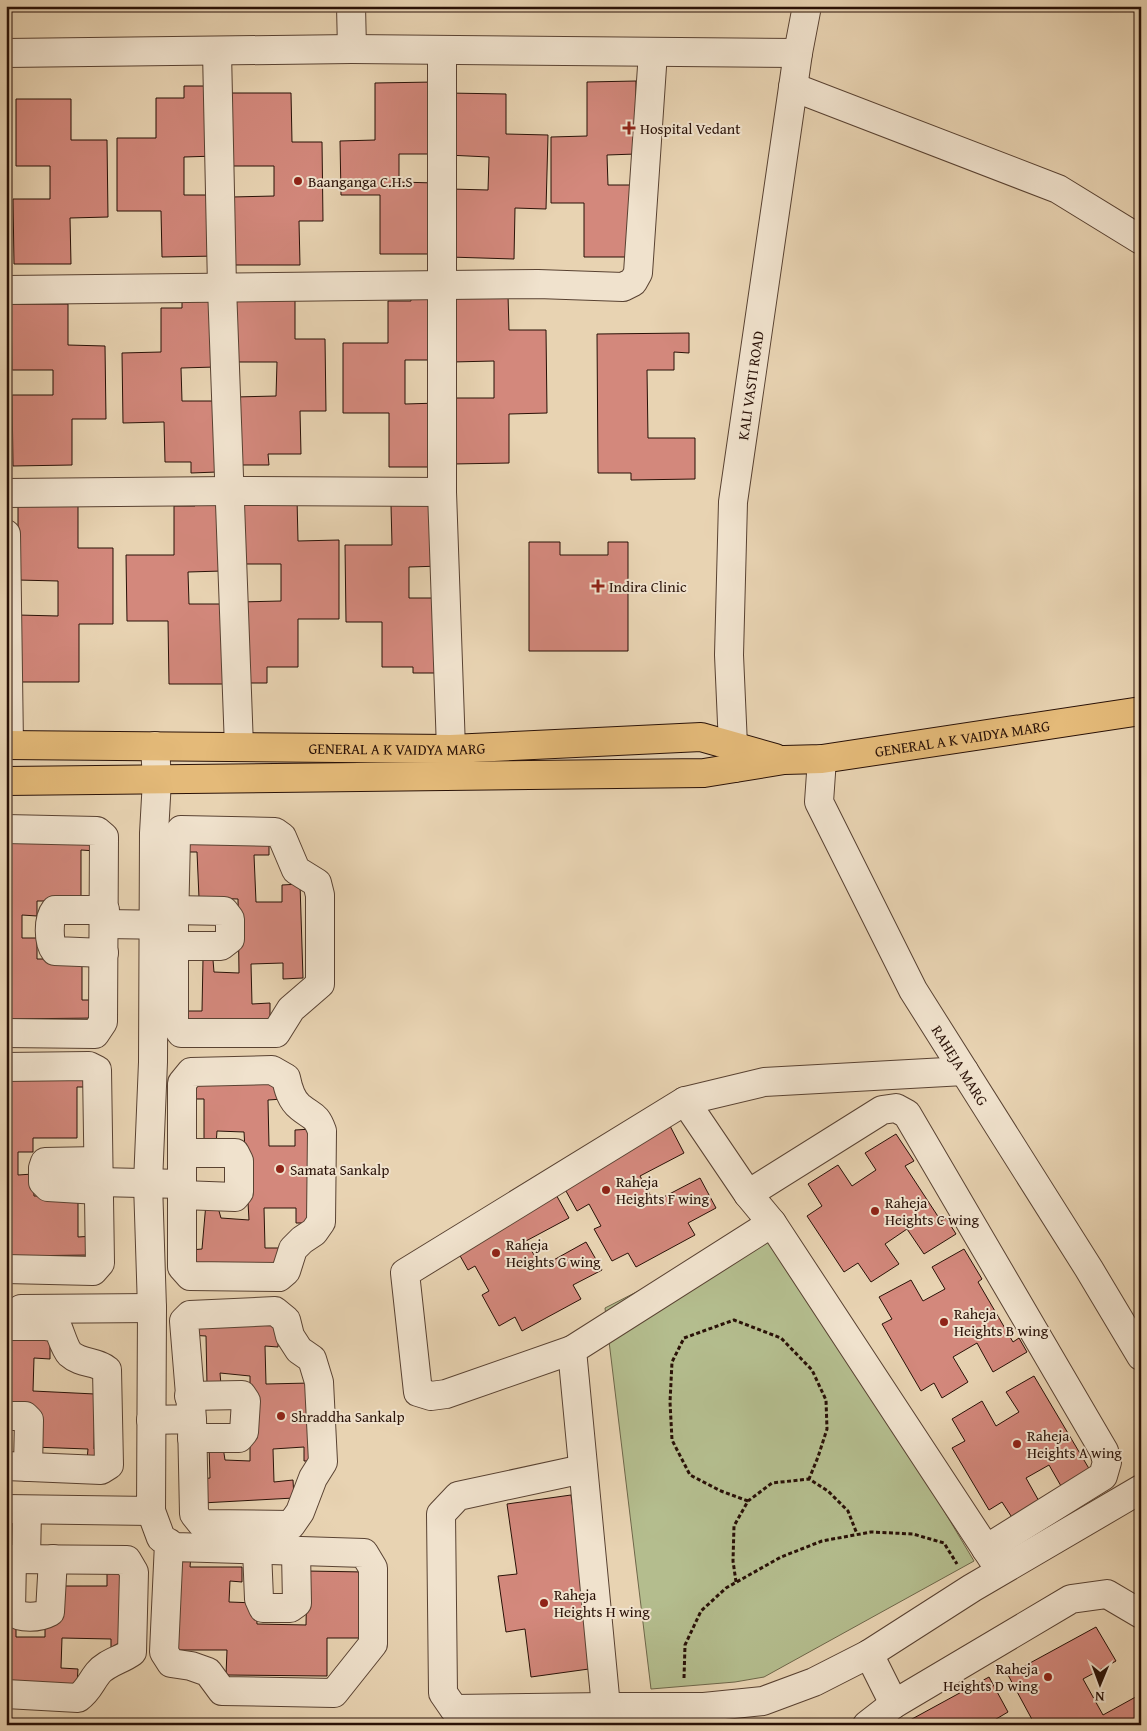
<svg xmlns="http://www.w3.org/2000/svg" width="1147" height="1731" font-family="'Gentium Book Plus',serif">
  <rect width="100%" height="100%" fill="#e8d3b2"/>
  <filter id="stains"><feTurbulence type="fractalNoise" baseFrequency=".004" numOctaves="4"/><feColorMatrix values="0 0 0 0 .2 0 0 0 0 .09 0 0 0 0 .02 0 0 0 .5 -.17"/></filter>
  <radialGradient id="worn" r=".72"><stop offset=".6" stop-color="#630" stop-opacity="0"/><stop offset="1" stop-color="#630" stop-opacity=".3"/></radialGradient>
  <polygon fill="#b4bd8e" stroke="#6e674a" points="772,1223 974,1561 764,1677 735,1682 651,1689 605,1308"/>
  <g fill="#d3887c" stroke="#291107">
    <polygon points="636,81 636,154 607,155 608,185 634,185 635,257 584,257 584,203 551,203 551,137 587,136 587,82"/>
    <polygon points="434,82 434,154 399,154 399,182 435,183 435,254 380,254 380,195 341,195 340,141 375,140 375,83"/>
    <polygon points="184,86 216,86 216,156 184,157 184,195 216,195 217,256 162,257 161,211 117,211 117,138 156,138 156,98 184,98"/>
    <polygon points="231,93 291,93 292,142 322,142 323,221 299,221 300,265 232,265 232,197 274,196 274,166 231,166"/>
    <polygon points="448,93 506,94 506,134 548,135 546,209 515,208 514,259 449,257 451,189 488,190 489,157 447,155"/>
    <polygon points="16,99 71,99 71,140 107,140 108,217 70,218 71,264 14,264 13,199 50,199 50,166 16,166"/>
    <polygon points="410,292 438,292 438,360 405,360 405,404 439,403 439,467 389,467 389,413 343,413 343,343 388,343 388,301 411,301"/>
    <polygon points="214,294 215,367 181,368 182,401 216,401 217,472 191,473 191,462 165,462 164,422 123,423 122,353 161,352 161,308 182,308 182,295"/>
    <polygon points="295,295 295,339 325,339 326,411 300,411 301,454 268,454 269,465 236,465 235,397 276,396 277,362 235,362 235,296"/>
    <polygon points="508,295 509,330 546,330 547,413 509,414 509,463 453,464 452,398 494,398 494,361 452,362 451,296"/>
    <polygon points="11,304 68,304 68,345 105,346 106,419 72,419 72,465 13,466 12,395 53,395 53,370 12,370"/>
    <polygon points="689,333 689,353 674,352 674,370 647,370 648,438 695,438 695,479 631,480 631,473 598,473 597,334"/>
    <polygon points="195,494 222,494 222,571 188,572 189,604 223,604 223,684 169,684 168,621 127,621 126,555 174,555 174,506 195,506"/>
    <polygon points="442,494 442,566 409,567 409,598 442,598 442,673 413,673 413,667 382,667 382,622 346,622 345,545 392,545 391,505"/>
    <polygon points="239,498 297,498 298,541 339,540 339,619 298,619 298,667 267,667 267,683 241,683 240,602 281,601 281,564 240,564"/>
    <polygon points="18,505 78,505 78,548 113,548 113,624 79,624 79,682 18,682 18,615 58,616 58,581 18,580"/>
    <polygon points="529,542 560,542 560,555 608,555 608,542 628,542 628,651 529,651"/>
    <polygon points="269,833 269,855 254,855 256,902 282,902 282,885 300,884 303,978 283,979 283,963 251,964 252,1004 270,1003 270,1022 181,1024 179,1011 202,1011 203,959 213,960 214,972 239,973 238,899 199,898 197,852 181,852 181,839"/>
    <polygon points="96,834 96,851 81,850 81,901 37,901 37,916 22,915 22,938 37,938 37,959 82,959 82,1000 98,1000 98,1018 6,1019 6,835"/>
    <polygon points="92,1071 92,1087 77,1087 77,1138 33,1138 33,1152 18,1152 18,1175 33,1174 34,1196 78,1196 78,1237 94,1236 94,1255 6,1256 6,1072"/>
    <polygon points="282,1078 283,1099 268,1100 269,1146 295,1146 295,1130 313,1129 316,1223 296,1223 296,1208 264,1208 265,1248 283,1248 282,1269 190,1269 190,1250 202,1249 206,1203 217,1204 221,1218 249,1220 244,1132 217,1131 216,1145 204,1145 204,1099 190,1099 191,1081"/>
    <polygon points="669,1124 684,1153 640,1176 654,1202 700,1178 716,1208 688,1223 695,1235 636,1267 628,1253 612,1261 594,1229 601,1226 589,1204 577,1211 561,1182"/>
    <polygon points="896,1134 914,1161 905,1166 941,1221 946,1218 956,1234 924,1254 907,1229 885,1244 899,1264 871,1282 858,1263 844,1272 807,1216 822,1206 808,1184 838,1165 852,1186 876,1170 865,1153"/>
    <polygon points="554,1191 569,1218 526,1241 541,1267 586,1242 602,1270 573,1285 581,1299 522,1331 515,1317 499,1326 482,1295 489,1291 475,1266 468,1270 454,1245"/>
    <polygon points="964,1249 982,1279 978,1282 1013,1342 1019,1338 1027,1352 993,1372 977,1343 953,1357 968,1382 942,1398 934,1383 921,1391 882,1324 892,1319 879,1297 911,1280 923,1301 945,1289 932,1267"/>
    <polygon points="279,1320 278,1347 265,1346 266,1384 310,1383 314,1461 304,1461 304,1447 273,1449 274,1482 293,1480 294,1498 202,1503 201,1479 210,1478 209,1447 223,1447 225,1460 250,1461 250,1376 220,1373 221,1385 207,1385 206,1336 188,1335 191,1321"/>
    <polygon points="6,1334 50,1335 50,1359 34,1358 33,1391 95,1394 94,1449 100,1450 99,1460 87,1460 88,1449 32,1447 33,1405 6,1404"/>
    <polygon points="1034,1376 1094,1477 1065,1493 1049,1465 1026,1478 1040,1503 1013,1519 1002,1502 989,1510 952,1448 965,1441 952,1419 982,1401 996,1426 1019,1412 1006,1392"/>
    <polygon points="571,1495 596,1668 531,1677 525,1629 506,1632 498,1576 517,1574 507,1504"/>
    <polygon points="174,1554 191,1555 190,1567 242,1567 242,1582 230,1581 229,1602 256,1603 257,1624 306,1625 307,1571 364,1572 363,1638 327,1638 327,1676 226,1675 227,1650 172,1650"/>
    <polygon points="107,1567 122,1567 121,1653 111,1653 111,1639 62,1638 61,1668 78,1669 77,1685 6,1684 6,1622 16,1622 16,1637 45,1637 45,1623 59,1623 59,1586 107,1586"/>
    <polygon points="1096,1627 1116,1661 1083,1679 1103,1715 1141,1694 1141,1725 1035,1725 1008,1675"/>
    <polygon points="989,1677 1008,1712 986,1725 901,1725"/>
  </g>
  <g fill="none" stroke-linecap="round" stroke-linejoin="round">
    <g stroke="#594232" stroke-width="30">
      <g id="minor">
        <polyline points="351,6 352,49"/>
        <polyline points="442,50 442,492 451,749"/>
        <polyline points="217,51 222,287 239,747"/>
        <polyline points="6,53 352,49 798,53"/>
        <polyline points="793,87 1058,189 1141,240"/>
        <polyline points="6,290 538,284 623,287 633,282 638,273 653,52"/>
        <polyline points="6,493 230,491 442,492"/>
        <polyline points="6,534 9,745"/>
        <path id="s1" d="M822,759L819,802L913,990L1089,1269L1141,1356"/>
        <path id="s2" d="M734,768L729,655L733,502L798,53L807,6"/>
        <polyline points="6,829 97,831 104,837 103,1022 95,1034 6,1033"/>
        <polyline points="105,924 174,925 176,836 181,830 275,832 282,837 296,870 317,883 320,895 320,984 291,1009 276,1033 181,1033 174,1023 174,925"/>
        <polyline points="174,946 221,946 230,939 230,919 224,911 174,910"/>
        <path d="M104,953L55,951C48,942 48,919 55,910H105"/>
        <polyline points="6,1067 89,1066 97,1070 100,1263 93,1271 6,1269"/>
        <polyline points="685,1101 748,1194 772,1223 572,1350 606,1707 704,1707 763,1701 814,1682 869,1654 972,1588 1141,1489"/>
        <polyline points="182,1153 235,1153 239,1161 239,1192 235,1197 182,1195"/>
        <polyline points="98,1161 45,1162 43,1168 43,1182 48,1187 98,1190"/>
        <path d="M99,1182L182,1184V1083L191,1072L272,1070L286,1078C288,1088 291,1100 300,1107C312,1117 316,1114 322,1131L321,1222L314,1232L302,1240L293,1249L286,1271L279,1277L190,1276L182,1267V1184"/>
        <polyline points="748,1194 882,1110 896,1108 907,1114 1104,1451 1107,1462 1103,1476 986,1549"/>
        <polyline points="772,1223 996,1564"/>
        <polyline points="21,1309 152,1308"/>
        <path d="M6,1326H45L58,1328C61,1335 65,1349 70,1354C81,1364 97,1361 107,1370L109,1465L101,1470L6,1466"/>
        <polyline points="572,1350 446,1394 431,1396 418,1392 405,1273 685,1101 764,1082 964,1071"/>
        <polyline points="189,1396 242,1395 246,1401 244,1432 239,1438 192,1438"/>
        <polyline points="6,1416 25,1416 29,1420 28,1467"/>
        <polyline points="151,1420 192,1419 184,1321 190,1315 275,1311 286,1320 290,1336 299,1350 312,1359 319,1382 323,1462 313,1478 300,1512 291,1525 202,1524 194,1514 192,1419"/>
        <polyline points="583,1469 458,1496 441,1514 443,1693 454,1709 606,1707"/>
        <polyline points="6,1509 151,1511 152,1308 148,1183 153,1062 154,833 157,780 155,746"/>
        <polyline points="151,1511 161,1538 175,1547 364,1553 373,1568 373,1644 334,1693 222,1691 208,1672 191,1666 171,1663 164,1652 169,1543"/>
        <polyline points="257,1550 259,1599 263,1608 290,1608 297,1603 296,1552"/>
        <path d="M6,1559L127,1560L134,1572L132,1652C121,1660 106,1663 98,1673C90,1683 89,1690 78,1698L6,1694"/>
        <path d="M12,1559L11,1611C21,1619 39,1618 50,1612L53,1559"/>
        <polyline points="26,1559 27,1510"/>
        <polyline points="869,1654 894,1704"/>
        <polyline points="867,1725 894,1704 1071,1599 1107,1594 1141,1614"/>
      </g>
    </g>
    <g stroke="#291107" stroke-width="30">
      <g id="major">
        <path id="s3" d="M6,745L451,749L701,737L775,758"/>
        <path id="s4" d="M6,781L704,773L784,760L822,759L1141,711"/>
      </g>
    </g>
    <g stroke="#291107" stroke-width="3" stroke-dasharray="4 2.5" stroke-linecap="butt">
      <polyline points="748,1501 721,1491 690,1475 672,1440 670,1402 672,1362 684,1338 734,1320 781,1338 812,1370 826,1400 827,1429 818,1457 809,1479"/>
      <polyline points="736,1582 733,1561 734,1526 748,1501 772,1483 809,1479 828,1491 848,1511 857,1534"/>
      <polyline points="684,1678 685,1645 701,1611 726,1588 781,1557 822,1541 871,1532 913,1534 944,1543 957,1564"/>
    </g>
    <use href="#minor" stroke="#f0e2cd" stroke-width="28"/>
    <use href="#major" stroke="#e4ba79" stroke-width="28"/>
  </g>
  <g fill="#8f2418" stroke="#f0e2cd" stroke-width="2">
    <path d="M626.5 120.5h5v5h5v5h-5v5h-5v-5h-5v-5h5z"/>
    <circle cx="298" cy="181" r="5"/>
    <path d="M595.5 578.5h5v5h5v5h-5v5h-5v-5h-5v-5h5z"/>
    <circle cx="280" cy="1169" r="5"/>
    <circle cx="606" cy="1190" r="5"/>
    <circle cx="875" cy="1211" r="5"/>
    <circle cx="496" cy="1253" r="5"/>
    <circle cx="944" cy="1322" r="5"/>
    <circle cx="281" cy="1416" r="5"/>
    <circle cx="1017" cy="1444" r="5"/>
    <circle cx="544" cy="1603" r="5"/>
    <circle cx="1048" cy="1677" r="5"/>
  </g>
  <g text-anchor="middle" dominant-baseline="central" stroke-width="4" stroke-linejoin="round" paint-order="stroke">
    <g font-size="15" fill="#291107" stroke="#f0e2cd" text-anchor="start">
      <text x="640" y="128">Hospital Vedant</text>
      <text x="308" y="181">Baanganga C.H.S</text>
      <text x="609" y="586">Indira Clinic</text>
      <text x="290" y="1169">Samata Sankalp</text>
      <text x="616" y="1181">Raheja<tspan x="616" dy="17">Heights F wing</tspan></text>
      <text x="885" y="1202">Raheja<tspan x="885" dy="17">Heights C wing</tspan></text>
      <text x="506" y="1244">Raheja<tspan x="506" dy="17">Heights G wing</tspan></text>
      <text x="954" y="1313">Raheja<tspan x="954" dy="17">Heights B wing</tspan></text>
      <text x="291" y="1416">Shraddha Sankalp</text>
      <text x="1027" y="1435">Raheja<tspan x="1027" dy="17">Heights A wing</tspan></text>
      <text x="554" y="1594">Raheja<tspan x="554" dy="17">Heights H wing</tspan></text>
      <text x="1038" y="1668" text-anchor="end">Raheja<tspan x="1038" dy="17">Heights D wing</tspan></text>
    </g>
    <g font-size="15" fill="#291107" stroke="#f0e2cd">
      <text stroke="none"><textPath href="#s2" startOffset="384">KALI VASTI ROAD</textPath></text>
      <text stroke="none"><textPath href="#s4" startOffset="959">GENERAL A K VAIDYA MARG</textPath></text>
      <text stroke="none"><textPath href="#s3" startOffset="391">GENERAL A K VAIDYA MARG</textPath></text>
      <text stroke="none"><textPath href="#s1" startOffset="342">RAHEJA MARG</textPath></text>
    </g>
  </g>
  <rect width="1147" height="1731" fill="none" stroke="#e8d3b2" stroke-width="25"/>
  <rect x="8" y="8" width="1132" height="1716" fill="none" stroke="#291107" stroke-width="2.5"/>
  <rect x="12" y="12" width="1122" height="1706" fill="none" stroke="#291107"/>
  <g transform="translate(1100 1684) rotate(181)" stroke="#f0e2cd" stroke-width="4" paint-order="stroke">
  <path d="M0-4L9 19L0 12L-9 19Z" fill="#291107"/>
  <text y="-8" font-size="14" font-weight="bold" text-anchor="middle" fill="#291107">N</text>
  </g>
  <rect width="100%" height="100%" filter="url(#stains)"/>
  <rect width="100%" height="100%" fill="url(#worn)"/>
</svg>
